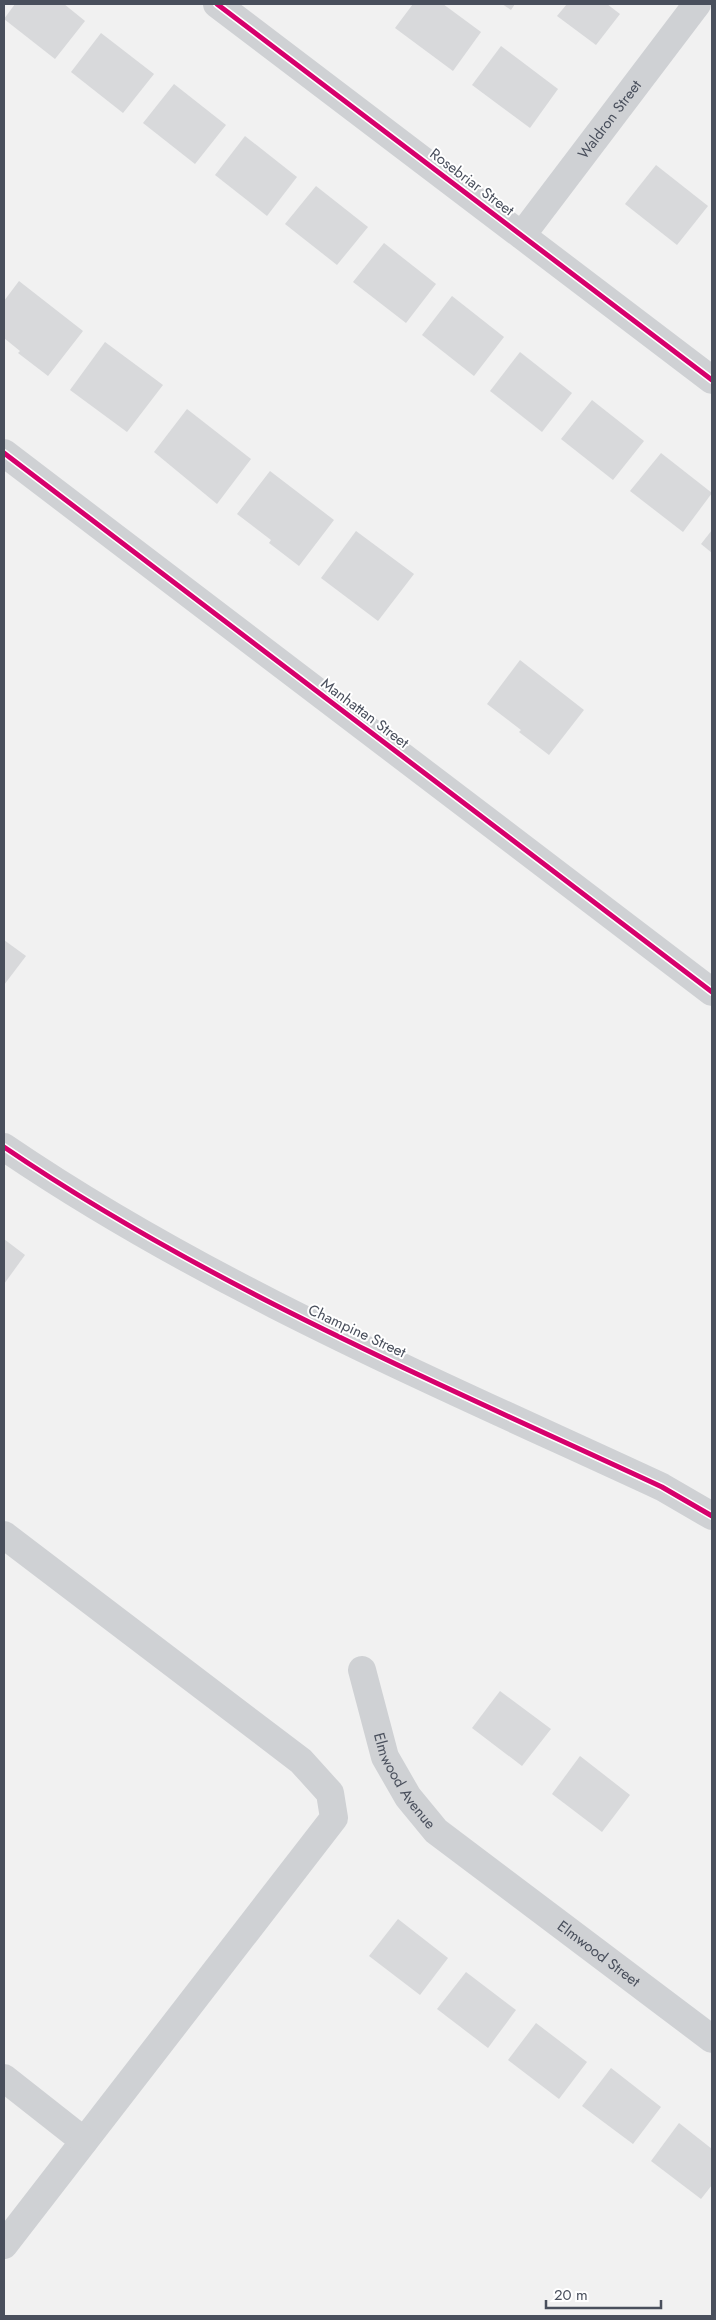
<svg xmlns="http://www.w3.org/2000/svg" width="716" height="2320" font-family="Jost,sans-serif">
  <rect width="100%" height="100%" fill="#f1f1f1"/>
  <g fill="#d8d9db">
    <polygon points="15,4 64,4 85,21 55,59 4,19"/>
    <polygon points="413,4 443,4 481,32 453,71 395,28"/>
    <polygon points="502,4 515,4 511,10"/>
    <polygon points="567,4 607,4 620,14 596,45 557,16"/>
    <polygon points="101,33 154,74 123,113 71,72"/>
    <polygon points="501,46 558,89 530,128 472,85"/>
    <polygon points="174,84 226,125 195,164 143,123"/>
    <polygon points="245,136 297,177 267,216 215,175"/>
    <polygon points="656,165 708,206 677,245 625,204"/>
    <polygon points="316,186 368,227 337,265 285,224"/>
    <polygon points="384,243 436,284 406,323 353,282"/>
    <polygon points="19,281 83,331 48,376 18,353 20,351 4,338 4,301"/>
    <polygon points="452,296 504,337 474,376 422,335"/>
    <polygon points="105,342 163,385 127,432 70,390"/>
    <polygon points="520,352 572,393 542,432 490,391"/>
    <polygon points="592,400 644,441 613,480 561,439"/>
    <polygon points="187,409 251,459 217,504 154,452"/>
    <polygon points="661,453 712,493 683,532 630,491"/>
    <polygon points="270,471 334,520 299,566 269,543 271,540 237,514"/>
    <polygon points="712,530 712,553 701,544"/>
    <polygon points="356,531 414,574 378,621 321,578"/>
    <polygon points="520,660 584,710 549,755 519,732 521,730 487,704"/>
    <polygon points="4,940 26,956 4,985"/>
    <polygon points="4,1239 25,1255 4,1284"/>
    <polygon points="500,1691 551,1729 522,1766 472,1728"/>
    <polygon points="580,1756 630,1795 602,1832 552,1794"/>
    <polygon points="398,1919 448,1958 420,1995 369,1956"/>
    <polygon points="466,1972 516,2010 488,2048 437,2009"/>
    <polygon points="536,2023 587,2062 559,2099 508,2060"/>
    <polygon points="611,2068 661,2107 633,2144 582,2106"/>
    <polygon points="679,2123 712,2149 712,2185 701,2199 651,2161"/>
  </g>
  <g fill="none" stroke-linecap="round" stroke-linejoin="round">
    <g stroke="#cfd1d4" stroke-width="28">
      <polyline points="217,4 712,380"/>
      <path id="s1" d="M522,235L697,4"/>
      <polyline points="4,453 712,992"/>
      <path d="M4,1147C208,1286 438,1383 662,1487L712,1516"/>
      <polyline points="4,1535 301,1761 330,1793 334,1818 4,2245"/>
      <path id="s2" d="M362,1670L385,1757L408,1797L436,1831L712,2039"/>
      <polyline points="4,2078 84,2141"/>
    </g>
    <g stroke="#fff" stroke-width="8">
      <g id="cycleway">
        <polyline points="217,4 712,380"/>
        <polyline points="4,453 712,992"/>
        <path d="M4,1147C208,1286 438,1383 662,1487L712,1516"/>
      </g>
    </g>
    <use href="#cycleway" stroke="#d6006c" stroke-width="5"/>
  </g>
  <g text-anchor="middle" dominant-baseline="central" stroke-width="4" stroke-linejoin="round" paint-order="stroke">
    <g font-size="15" fill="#494f5c" stroke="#fff">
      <text stroke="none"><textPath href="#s1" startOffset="145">Waldron Street</textPath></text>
      <text transform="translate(472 182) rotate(37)">Rosebriar Street</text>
      <text transform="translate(365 713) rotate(37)">Manhattan Street</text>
      <text transform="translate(357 1331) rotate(25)">Champine Street</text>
      <text stroke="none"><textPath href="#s2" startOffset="120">Elmwood Avenue</textPath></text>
      <text stroke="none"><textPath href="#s2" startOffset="384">Elmwood Street</textPath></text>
    </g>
  </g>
  <rect width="716" height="2320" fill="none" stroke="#494f5c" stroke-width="10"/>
  <path d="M546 2300v8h115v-8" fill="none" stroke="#494f5c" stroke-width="2.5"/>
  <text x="554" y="2300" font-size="15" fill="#494f5c" stroke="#ffffff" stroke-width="4" paint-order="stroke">20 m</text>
</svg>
